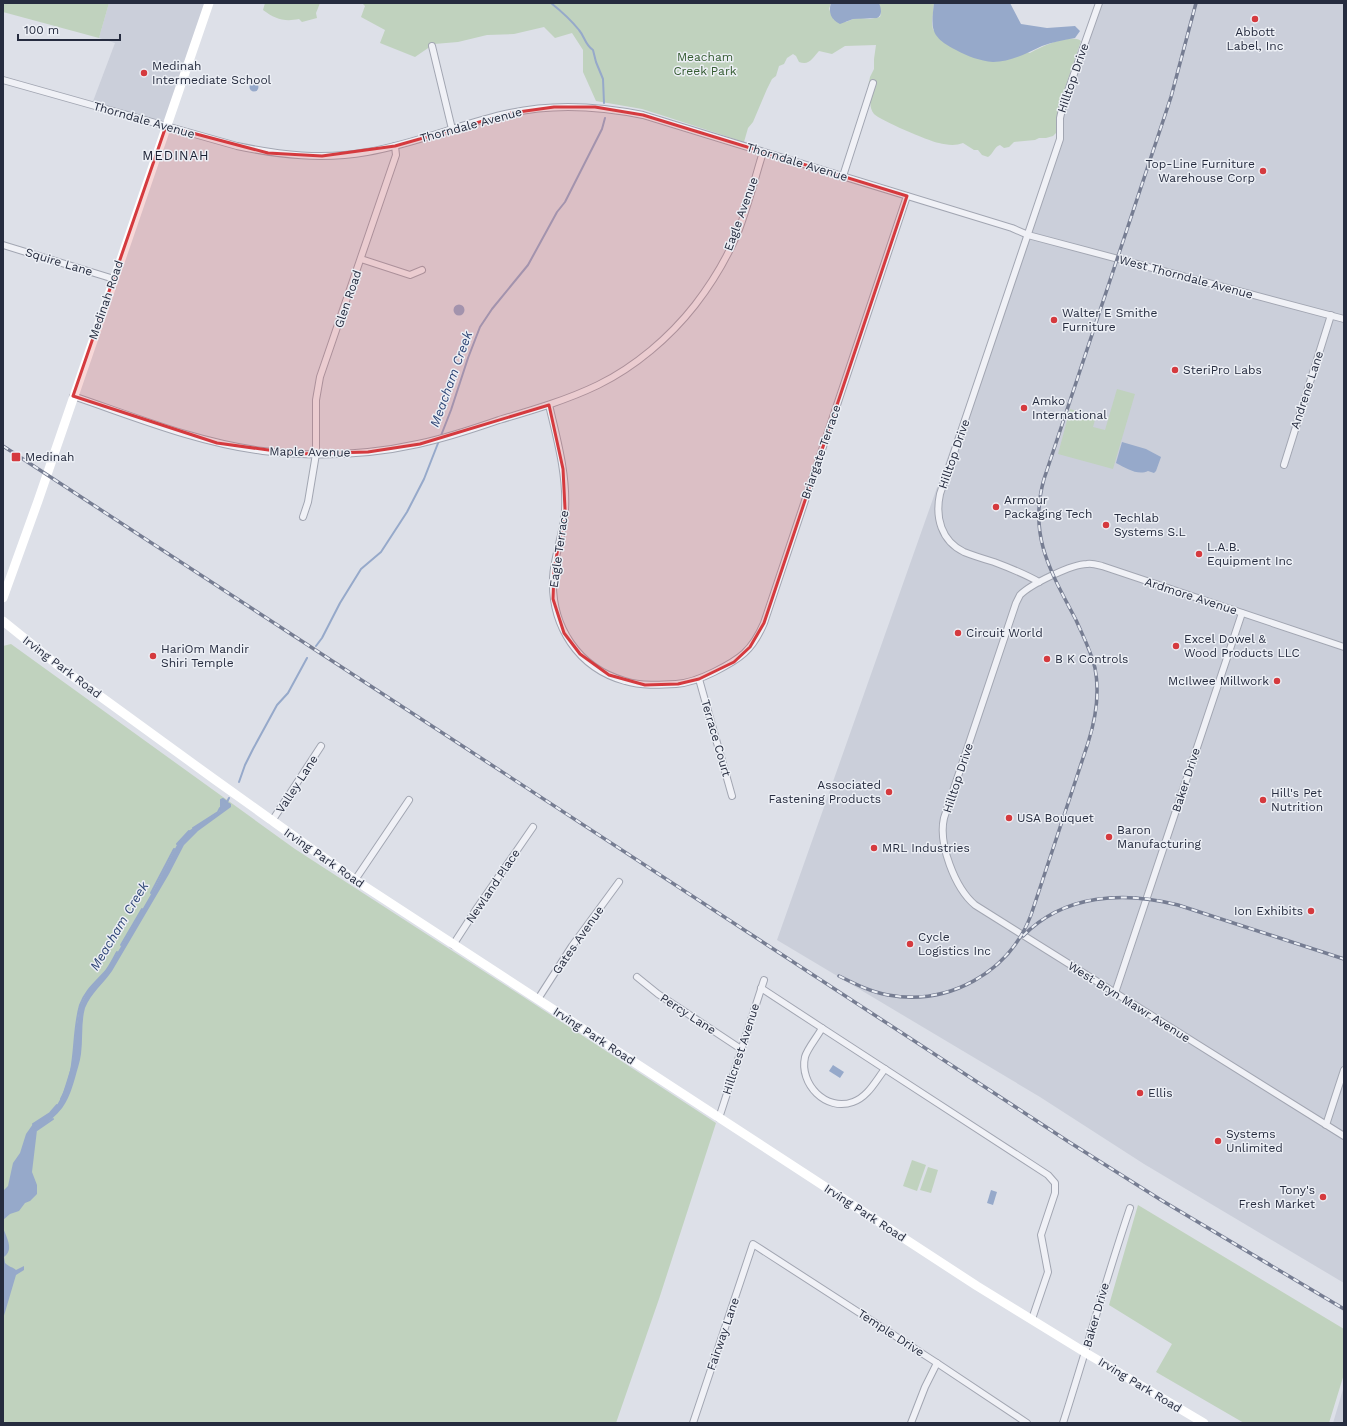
<svg xmlns="http://www.w3.org/2000/svg" width="1347" height="1426" font-family="'Work Sans',sans-serif">
  <rect width="100%" height="100%" fill="#dde0e8"/>
  <g fill="#cbcfda">
    <polygon points="109,3 208,3 166,126 92,104 115,43 99,38"/>
    <polygon points="1099,3 1344,3 1344,1283 1144,1164 1040,1097 777,940 1056,151 1060,118"/>
    <polygon points="1344,1386 1344,1423 1333,1423"/>
  </g>
  <g fill="#c0d2be">
    <polygon points="3,3 109,3 99,38 3,12"/>
    <path d="M265,3H284L286,4L287,3H320L316,13L317,18L302,22L299,19C284,22 275,19 263,10Z"/>
    <path d="M362,3H831L829,9L834,20L846,22L853,19L861,18L870,19L880,17L881,13L879,3H934L932,23L933,30L1030,53C1041,47 1070,33 1081,41L1060,103L1058,115L1057,132L1053,136L1046,138H1039L1035,140L1014,142L1009,147L1004,148L1000,145C994,147 993,154 988,157L982,155L978,150H974L963,143C956,146 946,145 939,143C928,141 880,120 874,114C868,106 871,98 873,90L868,87L870,77L874,69V59L876,45L845,46L832,54L819,51C813,57 810,66 799,62L796,56L793,54L787,58L784,64L779,66L776,76L772,79L767,89L753,122L748,128L744,142L661,115L642,109L596,101L583,72V50L572,33L555,38L544,27L514,34L487,35L458,42L434,44L415,57L380,43L385,30L361,17L365,6Z"/>
    <polygon points="1117,389 1135,394 1113,469 1058,454 1070,409 1096,416 1093,427 1105,430"/>
    <polygon points="11,644 295,849 522,996 716,1123 659,1299 616,1423 3,1423 3,646"/>
    <polygon points="912,1160 926,1165 917,1191 903,1186"/>
    <polygon points="928,1167 938,1170 931,1193 920,1190"/>
    <polygon points="1138,1205 1344,1329 1344,1374 1329,1423 1244,1423 1156,1372 1172,1344 1109,1305"/>
  </g>
  <g fill="#96a9ca">
    <path d="M831,3H879C881,8 883,15 877,18L853,19L840,24C831,20 828,12 831,3Z"/>
    <path d="M934,3H1010L1021,24L1047,28L1075,26L1080,31L1075,38C1064,40 1053,42 1042,46C1027,53 1011,62 993,62C980,61 967,56 956,50C930,37 931,29 934,3Z"/>
    <circle cx="254" cy="87" r="4.5"/>
    <circle cx="459" cy="310" r="5.5"/>
    <path d="M1122,442L1146,449L1161,457L1156,471L1154,473L1148,471C1138,476 1126,468 1116,463Z"/>
    <path d="M223,799L231,804V807L198,831L184,845L169,874L112,971C103,984 91,993 85,1008C81,1022 83,1039 81,1054C80,1062 77,1070 75,1078C67,1106 61,1113 37,1130L32,1172L37,1185V1194L30,1201L25,1203L19,1211L10,1214L3,1220V1191L8,1186L13,1163L20,1153L26,1134L33,1124L50,1113L57,1105L62,1096L73,1061L76,1030L80,1006L88,990L104,973L112,962L154,889L179,841L190,830L219,812L220,810V800Z"/>
    <polygon points="833,1065 844,1072 840,1078 829,1071"/>
    <polygon points="991,1190 997,1192 993,1205 987,1203"/>
    <path d="M3,1228C7,1238 14,1250 4,1257L5,1263C9,1267 13,1267 16,1270L24,1266V1270L16,1275L3,1319Z"/>
  </g>
  <g fill="none" stroke-linecap="round" stroke-linejoin="round">
    <g stroke="#96a9ca" stroke-width="2">
      <path d="M551,3C561,11 571,20 579,30C585,37 585,45 593,50L596,62L603,79L604,103"/>
      <polyline points="316,646 322,638 340,603 361,569 381,552 407,512 424,479 451,410 468,358 480,327 492,309 528,265 557,212 565,202 602,129 605,118"/>
      <polyline points="239,782 245,765 253,749 277,705 288,693 307,658"/>
      <polyline points="221,800 223,799 227,802 229,798"/>
      <polyline points="193,828 218,812 220,808"/>
      <polyline points="177,844 189,831"/>
      <polyline points="151,893 174,849"/>
      <polyline points="121,945 142,909"/>
      <path d="M61,1099C78,1068 71,1037 80,1005C85,991 94,984 104,973C109,968 113,959 117,952"/>
      <polyline points="53,1119 37,1130 33,1124 50,1113 57,1105"/>
    </g>
    <g stroke="#a2a6b2" stroke-width="8">
      <g id="street">
        <polyline points="432,46 452,129"/>
        <path d="M3,80L237,146C280,155 323,160 367,152C416,144 462,123 510,113C555,103 599,106 643,115L1012,228L1028,235L1344,319"/>
        <polyline points="843,176 873,83"/>
        <polyline points="3,245 114,279"/>
        <polyline points="361,259 410,275 422,270"/>
        <path d="M73,396C135,417 198,443 263,451C315,457 368,455 418,444C446,438 473,429 499,420C533,410 567,400 598,385C635,367 670,337 695,305C712,283 727,258 738,232C748,206 755,178 763,152"/>
        <path d="M549,405C557,439 567,474 565,510C564,533 554,555 553,578C551,626 578,668 625,681C641,686 660,685 676,684C690,683 702,678 714,672C740,659 752,651 764,623L907,196"/>
        <polyline points="1284,465 1331,315"/>
        <polyline points="303,517 308,502 316,454 316,400 320,377 396,155 395,146"/>
        <path d="M1039,582C1025,574 1010,568 994,562C984,559 974,556 964,552C941,541 935,517 940,494L1060,139V118L1063,105L1099,3"/>
        <path d="M1344,647L1102,566C1098,565 1092,563 1087,564C1072,564 1031,584 1020,595C1019,597 1017,601 1016,603L944,818C938,844 955,888 975,905L1344,1136"/>
        <polyline points="699,679 732,796"/>
        <polyline points="272,821 321,746"/>
        <polyline points="355,880 409,800"/>
        <polyline points="453,945 477,908 533,827"/>
        <polyline points="637,977 658,994 741,1049"/>
        <polyline points="761,988 822,1028"/>
        <polyline points="1115,993 1242,613"/>
        <polyline points="538,999 572,946 619,882"/>
        <path d="M822,1028L885,1069C876,1080 868,1097 853,1102C826,1112 799,1084 805,1057C807,1049 818,1036 822,1028Z"/>
        <polyline points="885,1069 1048,1175 1055,1183 1055,1193 1041,1235 1048,1272 1032,1319"/>
        <polyline points="719,1118 764,980"/>
        <polyline points="1326,1125 1344,1070"/>
        <polyline points="693,1423 753,1244 937,1363 1027,1423"/>
        <polyline points="911,1423 925,1387 937,1363"/>
        <path d="M1063,1423C1086,1351 1106,1279 1130,1208"/>
      </g>
    </g>
    <use href="#street" stroke="#f0f1f6" stroke-width="6"/>
    <g stroke="#fff" stroke-width="9">
      <polyline points="3,598 38,501 209,3"/>
      <polyline points="3,621 60,667 214,779 355,880 977,1286 1086,1353 1204,1423"/>
    </g>
    <g stroke="#767d92" stroke-width="3.5">
      <g id="rail">
        <polyline points="3,446 1069,1142 1161,1200 1344,1309"/>
        <path d="M1023,936C1064,894 1124,891 1178,905L1344,959"/>
        <path d="M839,976C855,984 871,992 888,995C948,1006 1009,973 1031,915L1088,743C1096,718 1100,694 1095,668C1091,651 1083,636 1076,620C1051,572 1028,536 1044,479L1171,97L1196,3"/>
      </g>
    </g>
    <use href="#rail" stroke="#eceff5" stroke-width="2" stroke-dasharray="6" stroke-linecap="butt"/>
  </g>
  <path fill="#d53a3e" fill-opacity="0.2" stroke="#d53a3e" stroke-width="3" stroke-linejoin="round" d="M554,107H595L643,115L907,196L764,623L750,647L734,662L699,679L678,684L645,685L609,675L580,654L564,633L553,599L554,570L565,509L563,469L549,405L420,444L368,452L297,454L217,443L73,396L166,126L268,153L322,156L395,146L511,113Z"/>
  <g fill="#d53a3e" stroke="#eceff5" stroke-width="1.5">
    <circle cx="1255" cy="19" r="4"/>
    <circle cx="144" cy="73" r="4"/>
    <circle cx="1263" cy="171" r="4"/>
    <circle cx="1054" cy="320" r="4"/>
    <circle cx="1175" cy="370" r="4"/>
    <circle cx="1024" cy="408" r="4"/>
    <rect x="11" y="452" width="10" height="10" rx="2"/>
    <circle cx="996" cy="507" r="4"/>
    <circle cx="1106" cy="525" r="4"/>
    <circle cx="1199" cy="554" r="4"/>
    <circle cx="958" cy="633" r="4"/>
    <circle cx="1176" cy="646" r="4"/>
    <circle cx="153" cy="656" r="4"/>
    <circle cx="1047" cy="659" r="4"/>
    <circle cx="1277" cy="681" r="4"/>
    <circle cx="889" cy="792" r="4"/>
    <circle cx="1263" cy="800" r="4"/>
    <circle cx="1009" cy="818" r="4"/>
    <circle cx="1109" cy="837" r="4"/>
    <circle cx="874" cy="848" r="4"/>
    <circle cx="1311" cy="911" r="4"/>
    <circle cx="910" cy="944" r="4"/>
    <circle cx="1140" cy="1093" r="4"/>
    <circle cx="1218" cy="1141" r="4"/>
    <circle cx="1323" cy="1197" r="4"/>
  </g>
  <g text-anchor="middle" dominant-baseline="central" stroke-width="3" stroke-linejoin="round" paint-order="stroke">
    <g font-size="12" fill="#262c3f" stroke="#eceff5" text-anchor="start">
      <text x="1255" y="32" text-anchor="middle">Abbott<tspan x="1255" dy="14">Label, Inc</tspan></text>
      <text x="152" y="66">Medinah<tspan x="152" dy="14">Intermediate School</tspan></text>
      <text x="1255" y="164" text-anchor="end">Top-Line Furniture<tspan x="1255" dy="14">Warehouse Corp</tspan></text>
      <text x="1062" y="313">Walter E Smithe<tspan x="1062" dy="14">Furniture</tspan></text>
      <text x="1183" y="370">SteriPro Labs</text>
      <text x="1032" y="401">Amko<tspan x="1032" dy="14">International</tspan></text>
      <text x="25" y="457">Medinah</text>
      <text x="1004" y="500">Armour<tspan x="1004" dy="14">Packaging Tech</tspan></text>
      <text x="1114" y="518">Techlab<tspan x="1114" dy="14">Systems S.L</tspan></text>
      <text x="1207" y="547">L.A.B.<tspan x="1207" dy="14">Equipment Inc</tspan></text>
      <text x="966" y="633">Circuit World</text>
      <text x="1184" y="639">Excel Dowel &amp;<tspan x="1184" dy="14">Wood Products LLC</tspan></text>
      <text x="161" y="649">HariOm Mandir<tspan x="161" dy="14">Shiri Temple</tspan></text>
      <text x="1055" y="659">B K Controls</text>
      <text x="1269" y="681" text-anchor="end">McIlwee Millwork</text>
      <text x="881" y="785" text-anchor="end">Associated<tspan x="881" dy="14">Fastening Products</tspan></text>
      <text x="1271" y="793">Hill's Pet<tspan x="1271" dy="14">Nutrition</tspan></text>
      <text x="1017" y="818">USA Bouquet</text>
      <text x="1117" y="830">Baron<tspan x="1117" dy="14">Manufacturing</tspan></text>
      <text x="882" y="848">MRL Industries</text>
      <text x="1303" y="911" text-anchor="end">Ion Exhibits</text>
      <text x="918" y="937">Cycle<tspan x="918" dy="14">Logistics Inc</tspan></text>
      <text x="1148" y="1093">Ellis</text>
      <text x="1226" y="1134">Systems<tspan x="1226" dy="14">Unlimited</tspan></text>
      <text x="1315" y="1190" text-anchor="end">Tony's<tspan x="1315" dy="14">Fresh Market</tspan></text>
    </g>
    <g font-size="12" fill="#355c32" stroke="#eceff5">
      <text x="705" y="57">Meacham<tspan x="705" dy="14">Creek Park</tspan></text>
    </g>
    <g font-size="12" fill="#262c3f" stroke="#eceff5">
      <text transform="translate(1073 78) rotate(-71)">Hilltop Drive</text>
      <text transform="translate(144 120) rotate(16)">Thorndale Avenue</text>
      <text transform="translate(471 125) rotate(-15)">Thorndale Avenue</text>
      <text transform="translate(797 162) rotate(17)">Thorndale Avenue</text>
      <text transform="translate(741 214) rotate(-70)">Eagle Avenue</text>
      <text transform="translate(59 262) rotate(17)">Squire Lane</text>
      <text transform="translate(1186 277) rotate(15)">West Thorndale Avenue</text>
      <text transform="translate(348 299) rotate(-71)">Glen Road</text>
      <text transform="translate(106 300) rotate(-71)">Medinah Road</text>
      <text transform="translate(1307 390) rotate(-72)">Andrene Lane</text>
      <text transform="translate(310 452) rotate(1)">Maple Avenue</text>
      <text transform="translate(821 452) rotate(-71)">Briargate Terrace</text>
      <text transform="translate(954 454) rotate(-71)">Hilltop Drive</text>
      <text transform="translate(559 549) rotate(-82)">Eagle Terrace</text>
      <text transform="translate(1191 596) rotate(18)">Ardmore Avenue</text>
      <text transform="translate(62 667) rotate(37)">Irving Park Road</text>
      <text transform="translate(716 738) rotate(74)">Terrace Court</text>
      <text transform="translate(958 778) rotate(-72)">Hilltop Drive</text>
      <text transform="translate(1186 780) rotate(-72)">Baker Drive</text>
      <text transform="translate(297 784) rotate(-57)">Valley Lane</text>
      <text transform="translate(324 858) rotate(35)">Irving Park Road</text>
      <text transform="translate(493 886) rotate(-56)">Newland Place</text>
      <text transform="translate(578 940) rotate(-55)">Gates Avenue</text>
      <text transform="translate(1129 1002) rotate(32)">West Bryn Mawr Avenue</text>
      <text transform="translate(688 1014) rotate(33)">Percy Lane</text>
      <text transform="translate(594 1036) rotate(33)">Irving Park Road</text>
      <text transform="translate(741 1049) rotate(-72)">Hillcrest Avenue</text>
      <text transform="translate(865 1213) rotate(33)">Irving Park Road</text>
      <text transform="translate(1096 1315) rotate(-74)">Baker Drive</text>
      <text transform="translate(891 1333) rotate(33)">Temple Drive</text>
      <text transform="translate(723 1334) rotate(-71)">Fairway Lane</text>
      <text transform="translate(1140 1385) rotate(31)">Irving Park Road</text>
    </g>
    <g font-size="13" letter-spacing="1" fill="#181d30" stroke="#eceff5">
      <text x="176" y="155">MEDINAH</text>
    </g>
    <g font-size="13" font-style="italic" fill="#2e4575" stroke="#eceff5">
      <text transform="translate(451 379) rotate(-70)">Meacham Creek</text>
      <text transform="translate(119 926) rotate(-59)">Meacham Creek</text>
    </g>
  </g>
  <rect width="1347" height="1426" fill="none" stroke="#262c3f" stroke-width="8"/>
  <path d="M18 34v6h102v-6" fill="none" stroke="#262c3f" stroke-width="2"/>
  <text x="24" y="34" font-size="12" fill="#262c3f" stroke="#eceff5" stroke-width="3" paint-order="stroke">100 m</text>
</svg>
